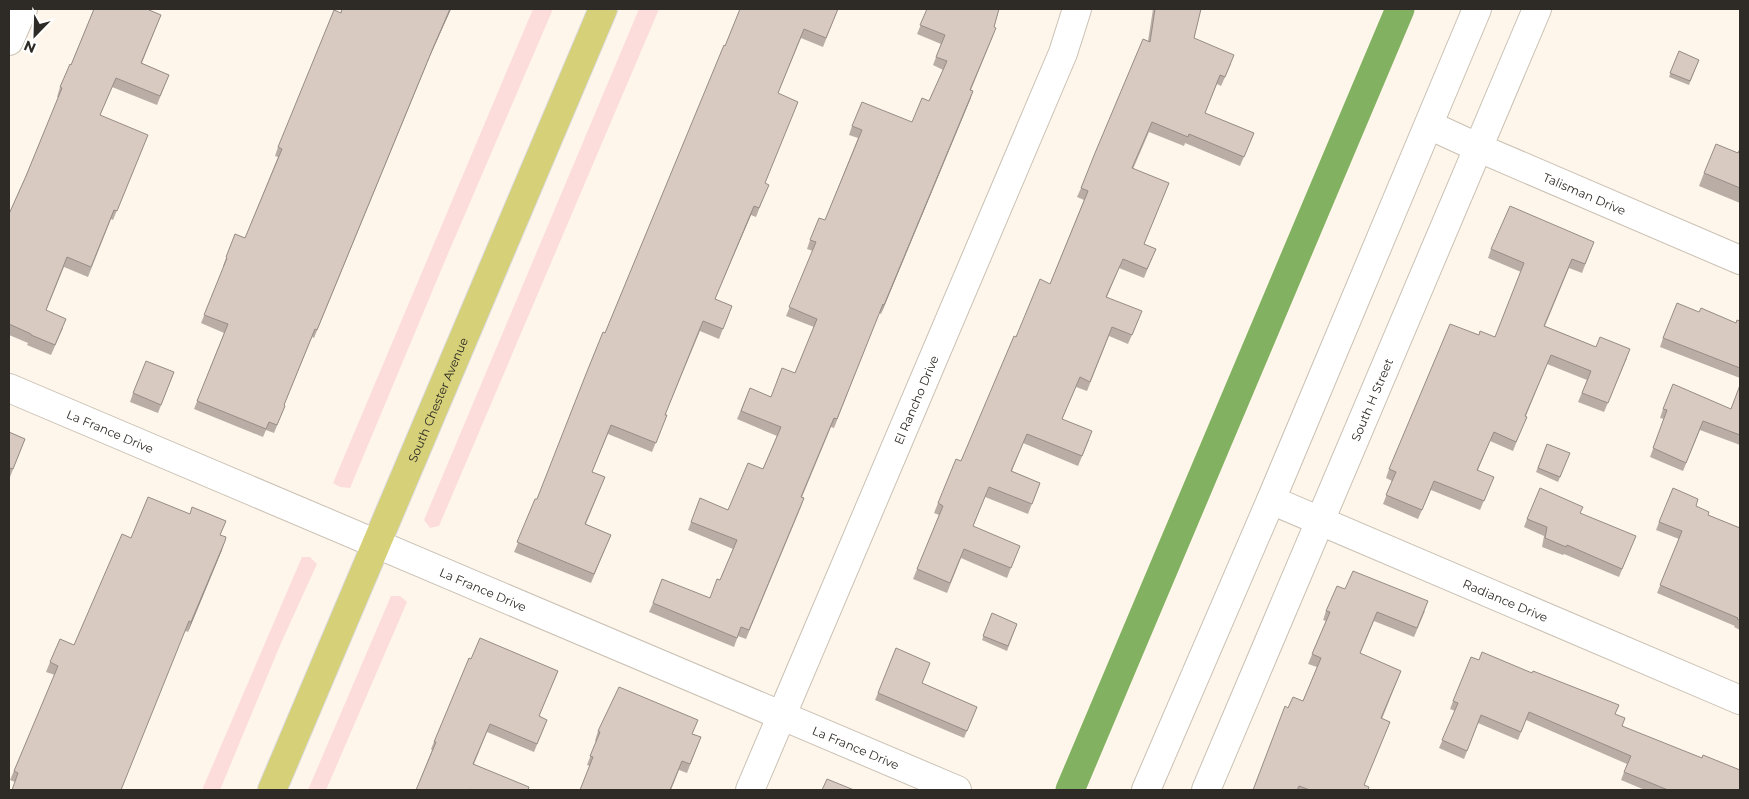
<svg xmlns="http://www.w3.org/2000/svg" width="1749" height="799" font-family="Montserrat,sans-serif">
  <rect width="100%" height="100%" fill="#fef6eb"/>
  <g fill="#fcdddb">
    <polygon points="533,9 553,9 444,263 350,488 340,487 333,483"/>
    <polygon points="639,9 659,9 439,526 430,528 424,520"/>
    <polygon points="302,557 310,557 317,564 281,643 220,790 202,790"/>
    <polygon points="391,596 400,596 407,602 326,790 308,790"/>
  </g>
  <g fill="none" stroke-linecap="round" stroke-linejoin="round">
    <polyline stroke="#82b161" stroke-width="29" points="1070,790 1400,9"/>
    <g stroke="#cac1b4" stroke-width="30">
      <g id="minor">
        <polyline points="9,41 23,9"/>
        <path id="s1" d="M1429,125L1479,148L1740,260"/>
        <path id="s2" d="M9,388L957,790"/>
        <path id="s3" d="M1271,500L1740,700"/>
        <path id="s4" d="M750,790L1063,53L1077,9"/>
        <polyline points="1146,790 1271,500 1477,9"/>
        <path id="s5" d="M1206,790L1537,9"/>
      </g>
    </g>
    <g stroke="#d9d9d8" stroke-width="30">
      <g id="major">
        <path id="s6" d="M272,790L603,9"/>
      </g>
    </g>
    <use href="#minor" stroke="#fff" stroke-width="28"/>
    <use href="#major" stroke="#d6d178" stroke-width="28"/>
  </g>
  <g fill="#baada6">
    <polygon points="94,9 150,9 149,10 161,15 142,63 169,75 157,105 112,87 100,115 144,144 113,220 111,219 88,277 64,267 46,311 63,328 51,355 27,345 28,343 9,335 9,214 26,176 59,97 57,97 60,87 71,65"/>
    <polygon points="342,9 451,9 430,56 314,338 312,337 284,405 285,406 274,433 266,430 263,437 194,409 224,333 201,323 224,266 223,266 235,234 245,238 278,157 275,156 278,147"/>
    <polygon points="838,9 823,47 801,38 778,93 765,183 765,194 756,217 751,215 715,299 732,306 719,339 700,331 665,415 667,415 652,452 608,434 592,472 605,477 586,524 611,535 591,583 514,552 537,499 605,333 725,46"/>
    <polygon points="923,9 999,9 994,27 993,36 971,90 973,91 970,100 881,314 879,313 834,428 831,427 802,497 804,498 801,507 746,639 738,636 734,647 649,612 653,603 710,598 720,580 733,549 688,530 691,522 728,510 763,469 777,436 737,419 750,388 771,397 795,373 814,327 786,316 813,251 807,249 810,240 825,220 858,138 849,135 852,126 912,122 929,101 943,70 933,65 941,44 917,34 927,10"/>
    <polygon points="1153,9 1201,9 1194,38 1231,64 1221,86 1217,84 1205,113 1254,133 1240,166 1185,143 1184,146 1149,132 1133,169 1169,183 1144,244 1156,249 1144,278 1119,268 1107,297 1138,321 1128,344 1109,336 1087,391 1076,387 1062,419 1089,440 1078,466 1023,443 1012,471 1040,483 1028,514 985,497 973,526 1016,555 1007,578 961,558 947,593 913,579 939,515 934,513 938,503 961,461 1016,337 1050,284 1084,200 1077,197 1081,188 1148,41"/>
    <polygon points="1679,51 1699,60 1689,85 1669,77"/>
    <polygon points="1740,149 1740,203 1699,186 1704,173 1738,153"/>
    <polygon points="1594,242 1582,273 1569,268 1545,326 1596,347 1627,358 1604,412 1578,402 1587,380 1547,364 1526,416 1523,426 1513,451 1490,441 1478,470 1490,486 1480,510 1431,490 1418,519 1383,504 1392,481 1386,478 1389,469 1479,335 1495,337 1521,272 1488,258 1491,249"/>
    <polygon points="1740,321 1740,378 1660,347 1663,338 1736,323"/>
    <polygon points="174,372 158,413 130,402 133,393"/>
    <polygon points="1740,385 1740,445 1700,430 1683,471 1650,457 1664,419 1660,418 1663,409 1731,409"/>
    <polygon points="9,432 25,439 10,477 9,476"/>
    <polygon points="1547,444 1570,453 1558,482 1536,472"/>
    <polygon points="1696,506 1708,515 1740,528 1740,630 1734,627 1735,626 1657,593 1679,539 1656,530 1659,522"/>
    <polygon points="1580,513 1632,545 1619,577 1564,554 1563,555 1542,547 1544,536 1524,527 1527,519"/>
    <polygon points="220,535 222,550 188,632 186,631 15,782 10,780 55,675 46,672 50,662 74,645 131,538"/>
    <polygon points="1345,589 1425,611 1414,637 1374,621 1360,654 1401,671 1382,719 1390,722 1364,785 1368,790 1253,790 1288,708 1303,701 1317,667 1308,664 1326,621 1323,620 1326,611"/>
    <polygon points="992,613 1017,624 1007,651 982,640"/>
    <polygon points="471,659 558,671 539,716 547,720 534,752 487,732 474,764 528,790 416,790 432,750 431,749 434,742"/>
    <polygon points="922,683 977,707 964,738 875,700 878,693"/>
    <polygon points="1453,701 1616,714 1623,726 1740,790 1645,790 1621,780 1627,764 1526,720 1518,740 1478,723 1464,759 1439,748 1455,711 1450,709"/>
    <polygon points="598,731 693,734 701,737 687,773 679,770 671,790 580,790 590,766 587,765 596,741 595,741"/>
  </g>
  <g fill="#978d87">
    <polygon points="450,9 451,9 430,56 314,338 433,48"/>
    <polygon points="973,91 970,100 881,314 884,305"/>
    <polygon points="754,206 751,215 711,308 715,299"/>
    <polygon points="225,541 222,550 188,632 191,622"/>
  </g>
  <g fill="#d8c9c1" stroke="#978d87">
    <polygon points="94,9 149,9 149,10 161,15 141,63 169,75 160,96 116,78 100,115 148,135 117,211 114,210 91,267 67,257 46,310 66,319 55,345 31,335 31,334 9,324 9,214 26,176 62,88 60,87 70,64 71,65"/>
    <polygon points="342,9 450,9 433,48 317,330 315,329 284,405 285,406 277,425 269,422 266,429 197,401 228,324 204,315 227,258 226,257 235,234 245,238 282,149 278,147 334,10 341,13"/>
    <polygon points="740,9 838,9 826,38 804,29 778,93 798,102 765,183 769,185 759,208 754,206 715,299 732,306 723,329 703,321 665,415 667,415 656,443 611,425 592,472 605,477 585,524 611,535 594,574 517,542 535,499 537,499 586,374 603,332 605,333 724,45 725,46"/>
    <polygon points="927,9 999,9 994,27 996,28 970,90 973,91 884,305 883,304 837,419 834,418 801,497 804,498 749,630 741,627 737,638 653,603 662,579 710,598 717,579 720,580 737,540 691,522 700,498 728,510 748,463 763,469 781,427 741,411 750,388 771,397 782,368 795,373 817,319 789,307 816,242 810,240 819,218 825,220 862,130 852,126 862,102 912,122 922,98 929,101 947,61 936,57 945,35 920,25"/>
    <polygon points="1155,9 1201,9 1194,38 1234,55 1225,77 1220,75 1205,113 1254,133 1244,157 1189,134 1188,137 1152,122 1132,168 1169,183 1144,244 1156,249 1147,269 1123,259 1106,297 1142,311 1132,335 1112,327 1090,382 1080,377 1062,419 1092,431 1082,456 1027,434 1011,471 1040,483 1032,504 989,487 973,526 1020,546 1011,568 964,549 950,583 917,569 943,506 938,503 956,459 961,461 1014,336 1016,337 1040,279 1050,284 1088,191 1081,188 1095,153 1143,39 1150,42"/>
    <polygon points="1679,51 1699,60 1690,81 1670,73"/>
    <polygon points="1716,144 1738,153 1740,149 1740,188 1704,173"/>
    <polygon points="1510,206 1594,242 1585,264 1572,259 1544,326 1596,347 1600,337 1630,349 1608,403 1582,393 1591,371 1551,355 1525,416 1527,417 1516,442 1494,432 1477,470 1494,477 1484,501 1434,481 1422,510 1386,495 1396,472 1389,469 1450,324 1479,335 1480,331 1495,337 1524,263 1491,249"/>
    <polygon points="1677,303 1699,312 1701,308 1736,323 1737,320 1740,321 1740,368 1663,338"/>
    <polygon points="146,361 174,372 161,405 133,393"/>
    <polygon points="1673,384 1731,409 1740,385 1740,435 1703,421 1686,463 1653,448 1667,410 1663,409"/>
    <polygon points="9,432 25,439 13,469 9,468"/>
    <polygon points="1547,444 1570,453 1560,477 1538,468"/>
    <polygon points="1540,488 1583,507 1580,513 1636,536 1622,569 1567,545 1566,547 1545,538 1547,527 1527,519"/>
    <polygon points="1673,488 1698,499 1696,506 1709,512 1708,515 1740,528 1740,620 1737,619 1738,618 1660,585 1682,531 1659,522"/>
    <polygon points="148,497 190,514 192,507 226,521 220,535 226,537 225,541 191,622 189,621 121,790 12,790 18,773 14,771 58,666 50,662 60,639 74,645 122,534 131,538"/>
    <polygon points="1353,571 1428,601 1417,628 1377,612 1360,653 1401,671 1381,718 1390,722 1364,785 1369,787 1368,790 1310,790 1299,786 1297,790 1253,790 1285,706 1288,708 1293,697 1303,701 1321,658 1312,654 1330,612 1326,611 1337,586 1345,589"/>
    <polygon points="992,613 1017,624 1008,646 983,636"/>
    <polygon points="480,638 558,671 539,716 547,720 537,744 490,724 473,764 529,787 528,790 472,790 470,789 470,790 416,790 436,742 434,742 469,658 471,659"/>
    <polygon points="896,648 930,663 922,683 977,707 967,731 878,693"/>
    <polygon points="1482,652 1532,673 1533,671 1619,705 1615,714 1625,718 1622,726 1702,758 1703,755 1740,770 1740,790 1668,790 1624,772 1631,756 1529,712 1521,732 1481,715 1467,751 1442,740 1458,703 1453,701 1471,657 1479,660"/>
    <polygon points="619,687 698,720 692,734 701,737 690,764 682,761 670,790 580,790 593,757 590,756 600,732 598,731"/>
    <polygon points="827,779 854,790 822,790"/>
  </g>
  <g text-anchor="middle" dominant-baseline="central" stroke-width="4" stroke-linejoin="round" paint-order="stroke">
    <g font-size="12" fill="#2e2a25" stroke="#fff">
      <text stroke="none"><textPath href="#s1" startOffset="170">Talisman Drive</textPath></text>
      <text stroke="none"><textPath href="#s6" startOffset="424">South Chester Avenue</textPath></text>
      <text stroke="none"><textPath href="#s4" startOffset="424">El Rancho Drive</textPath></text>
      <text stroke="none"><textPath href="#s5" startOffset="424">South H Street</textPath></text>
      <text stroke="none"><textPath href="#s2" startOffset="110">La France Drive</textPath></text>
      <text stroke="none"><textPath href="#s2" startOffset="515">La France Drive</textPath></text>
      <text stroke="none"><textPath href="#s3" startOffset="255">Radiance Drive</textPath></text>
      <text stroke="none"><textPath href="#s2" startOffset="920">La France Drive</textPath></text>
    </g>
  </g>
  <rect width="1749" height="799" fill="none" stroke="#2e2a25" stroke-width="20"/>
  <g transform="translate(35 35) rotate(203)" stroke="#ffffff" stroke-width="4" paint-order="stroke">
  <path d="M0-4L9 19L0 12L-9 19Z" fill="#2e2a25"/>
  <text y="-8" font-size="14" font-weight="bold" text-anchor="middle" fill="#2e2a25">N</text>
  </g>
</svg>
